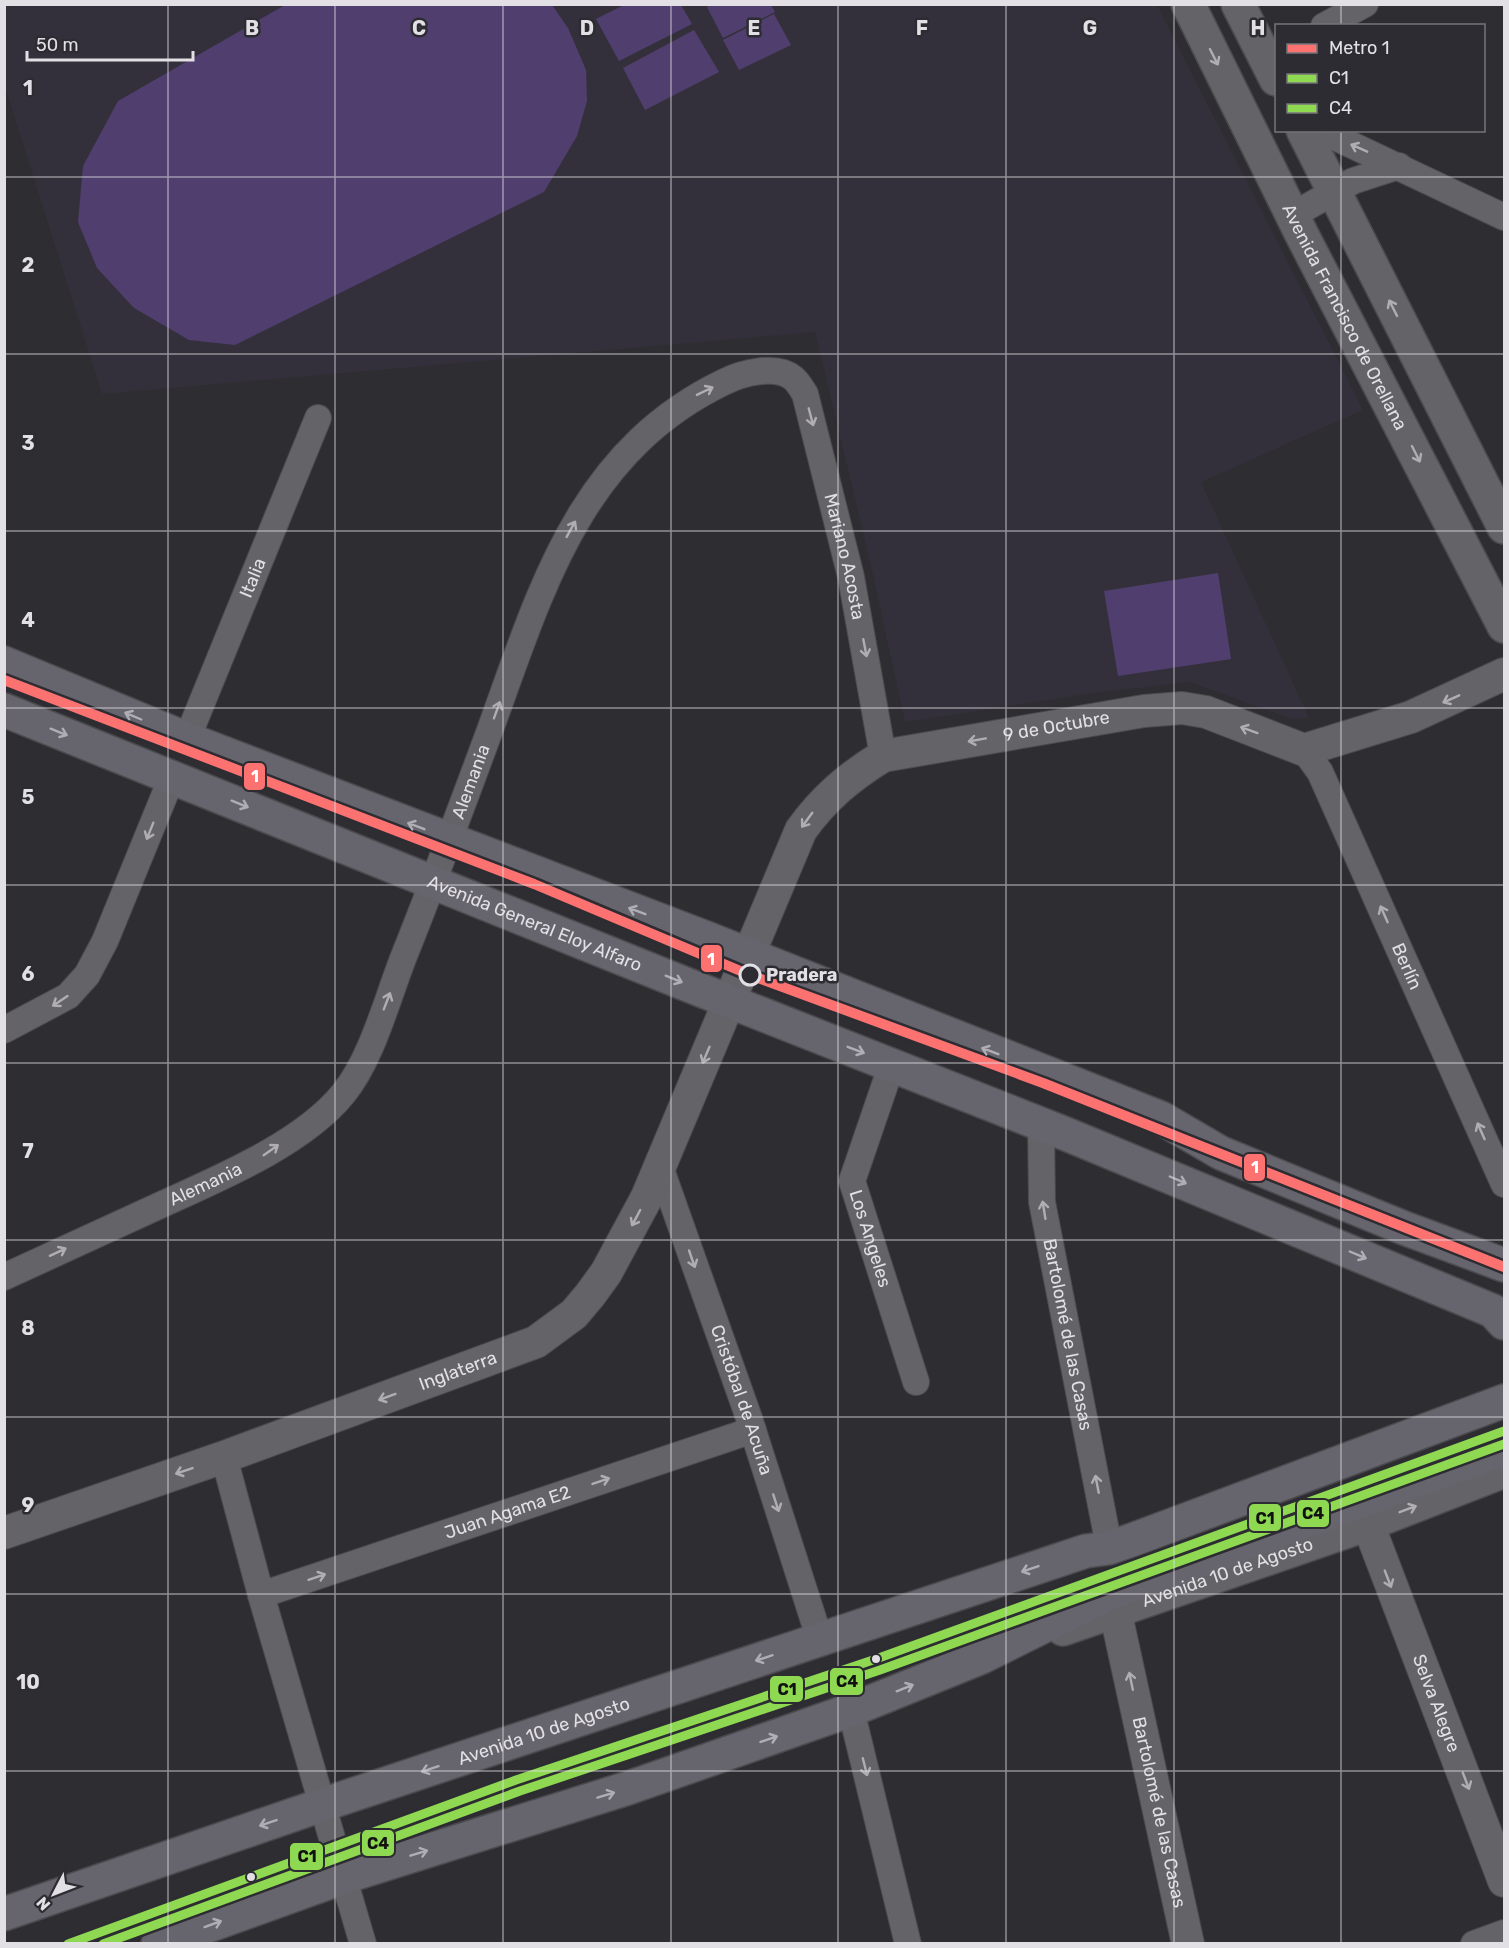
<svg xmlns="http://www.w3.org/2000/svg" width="1509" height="1948" font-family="Rubik,sans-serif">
  <rect width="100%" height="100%" fill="#2e2d31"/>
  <polygon fill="#34303b" points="4,5 1157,5 1363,410 1201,482 1309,718 1289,718 1190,682 1093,693 905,722 870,561 815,332 102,394 5,87"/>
  <g fill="#503f6e">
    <polygon points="713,4 771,5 775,12 723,38 707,7"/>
    <polygon points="285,5 552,5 568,28 586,70 587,101 577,136 544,192 235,345 189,340 134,308 97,268 78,222 83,166 118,101"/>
    <polygon points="681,5 692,24 619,61 596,19 624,5"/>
    <polygon points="774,14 791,45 739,70 723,40"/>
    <polygon points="694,30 719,72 645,110 623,68"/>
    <polygon points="1218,573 1231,659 1118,676 1104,591"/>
  </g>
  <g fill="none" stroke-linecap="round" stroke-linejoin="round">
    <g stroke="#4b4a4e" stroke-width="28">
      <g id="minor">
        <polyline points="1324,26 1365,4"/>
        <polyline points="1320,130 1504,217"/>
        <polyline points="1293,215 1353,181 1399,166"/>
        <path id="s1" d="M187,739L318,418"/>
        <path id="s2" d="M1304,750L1320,772L1504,1184"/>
        <polyline points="4,1030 68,996 87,975 105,941 172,777"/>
        <path id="s3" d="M892,1064L852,1181L916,1382"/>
        <path id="s4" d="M1041,1125L1042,1202L1108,1541"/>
        <path id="s5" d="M659,1164L749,1418L820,1640"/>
        <path id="s6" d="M4,1277C58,1252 112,1227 165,1203C222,1177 303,1143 343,1094C372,1059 387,999 404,956C434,881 462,806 490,730C541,590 579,452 724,382C742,373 776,364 793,378C798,382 802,389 805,394L851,577L883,756"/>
        <polyline points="224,1457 261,1595 363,1944"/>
        <path id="s7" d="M261,1595L753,1430"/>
        <polyline points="851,1710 908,1944"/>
        <polyline points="1474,1944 1504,1933"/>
      </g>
    </g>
    <g stroke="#4b4a4e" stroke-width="34">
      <g id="tertiary">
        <path id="s8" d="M1368,1524L1504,1881"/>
        <path id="s9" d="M4,1533L224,1457L536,1342L574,1314L590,1295L606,1273L647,1197L801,830C824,798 849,777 883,756L1144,711L1182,708L1206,712L1304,750L1411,717L1504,674"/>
        <path id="s10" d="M1115,1610L1188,1944"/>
      </g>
    </g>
    <g stroke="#4b4a4e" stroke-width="36">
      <g id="secondary">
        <path id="s11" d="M1188,4L1301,233L1504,626"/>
        <polyline points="1238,4 1276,79"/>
        <polyline points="1303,130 1504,527"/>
        <path id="s12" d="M1063,1629L1368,1524L1504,1471"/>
      </g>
    </g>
    <g stroke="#4b4a4e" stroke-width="36">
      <g id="primary">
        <polyline points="4,663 187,739 709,939 1161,1118 1221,1153 1404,1228 1504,1265"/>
        <path id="s13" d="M4,710L693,987L1066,1134L1493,1311L1504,1323"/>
        <path id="s14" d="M4,1914L310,1809L1086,1551L1109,1548L1132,1540L1504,1401"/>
        <polyline points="158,1944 344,1877 628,1788 851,1710 982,1657 1108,1594 1504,1449"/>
      </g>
    </g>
    <use href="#minor" stroke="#646367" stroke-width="26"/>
    <use href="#tertiary" stroke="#646367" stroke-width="32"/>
    <use href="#secondary" stroke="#646367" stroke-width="33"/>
    <use href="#primary" stroke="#66646c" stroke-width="33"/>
    <g stroke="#2d2c32" stroke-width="14">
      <polyline id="bus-1" points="68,1944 516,1780 876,1659 1504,1431"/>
    </g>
    <g stroke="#2d2c32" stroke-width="14">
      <polyline id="bus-2" points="103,1944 520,1791 880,1670 1504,1444"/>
    </g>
    <use href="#bus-1" stroke="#8fd952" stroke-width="9"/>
    <use href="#bus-2" stroke="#8fd952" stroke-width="9"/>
    <g stroke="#2d2c32" stroke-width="15">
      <polyline id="metro-1" points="4,680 534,884 750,975 1043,1083 1504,1267"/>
    </g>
    <use href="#metro-1" stroke="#fb7271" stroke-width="10"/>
  </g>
  <defs><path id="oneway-shaft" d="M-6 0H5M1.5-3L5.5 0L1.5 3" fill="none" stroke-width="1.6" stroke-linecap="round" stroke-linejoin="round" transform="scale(1.5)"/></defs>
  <g stroke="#b0aeb3">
    <use href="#oneway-shaft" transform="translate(1214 57) rotate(63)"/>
    <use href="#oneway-shaft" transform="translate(1359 148) rotate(-156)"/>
    <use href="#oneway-shaft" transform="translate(1393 308) rotate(-117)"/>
    <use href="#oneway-shaft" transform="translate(705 391) rotate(-26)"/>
    <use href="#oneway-shaft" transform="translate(811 417) rotate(75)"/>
    <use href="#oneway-shaft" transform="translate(1416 454) rotate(63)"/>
    <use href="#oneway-shaft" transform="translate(571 529) rotate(-61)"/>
    <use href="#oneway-shaft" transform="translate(865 648) rotate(79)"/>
    <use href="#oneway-shaft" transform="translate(1451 699) rotate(156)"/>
    <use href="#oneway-shaft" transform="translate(497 710) rotate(-70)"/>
    <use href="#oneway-shaft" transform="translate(1249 730) rotate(-160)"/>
    <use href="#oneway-shaft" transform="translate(977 740) rotate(170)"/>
    <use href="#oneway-shaft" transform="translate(807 820) rotate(126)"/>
    <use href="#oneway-shaft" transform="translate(150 831) rotate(112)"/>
    <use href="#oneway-shaft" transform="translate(1384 914) rotate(-114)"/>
    <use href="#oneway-shaft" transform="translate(60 1001) rotate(146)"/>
    <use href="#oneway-shaft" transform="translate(387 1001) rotate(-69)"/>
    <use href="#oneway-shaft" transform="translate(706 1055) rotate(113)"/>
    <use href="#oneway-shaft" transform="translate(1481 1131) rotate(-114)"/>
    <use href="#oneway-shaft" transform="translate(271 1150) rotate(-35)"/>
    <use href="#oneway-shaft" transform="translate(1044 1210) rotate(-99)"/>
    <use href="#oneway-shaft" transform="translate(636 1218) rotate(118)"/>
    <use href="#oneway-shaft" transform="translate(58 1252) rotate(-25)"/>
    <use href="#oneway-shaft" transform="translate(692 1259) rotate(71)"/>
    <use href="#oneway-shaft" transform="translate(387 1397) rotate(160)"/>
    <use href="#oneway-shaft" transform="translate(184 1471) rotate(161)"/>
    <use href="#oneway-shaft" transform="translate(601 1481) rotate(-19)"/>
    <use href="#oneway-shaft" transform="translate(1097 1484) rotate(-101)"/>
    <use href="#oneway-shaft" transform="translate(776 1503) rotate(72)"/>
    <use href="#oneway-shaft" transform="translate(1408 1509) rotate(-21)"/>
    <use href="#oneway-shaft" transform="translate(317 1577) rotate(-19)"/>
    <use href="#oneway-shaft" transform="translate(1388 1579) rotate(69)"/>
    <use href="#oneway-shaft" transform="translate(1131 1681) rotate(-102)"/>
    <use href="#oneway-shaft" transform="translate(865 1767) rotate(76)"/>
    <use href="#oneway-shaft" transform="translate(1466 1781) rotate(69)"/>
  </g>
  <g stroke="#b0aeb5">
    <use href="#oneway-shaft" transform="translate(133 716) rotate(-157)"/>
    <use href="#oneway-shaft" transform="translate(59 732) rotate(22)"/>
    <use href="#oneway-shaft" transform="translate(240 804) rotate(22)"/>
    <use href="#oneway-shaft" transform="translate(416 826) rotate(-159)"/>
    <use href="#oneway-shaft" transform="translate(637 911) rotate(-159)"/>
    <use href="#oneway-shaft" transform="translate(674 979) rotate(22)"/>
    <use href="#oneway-shaft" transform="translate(856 1050) rotate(21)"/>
    <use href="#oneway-shaft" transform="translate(990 1051) rotate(-159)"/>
    <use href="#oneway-shaft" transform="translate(1178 1180) rotate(23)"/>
    <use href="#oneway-shaft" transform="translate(1358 1255) rotate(23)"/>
    <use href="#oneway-shaft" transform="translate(1030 1569) rotate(161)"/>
    <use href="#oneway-shaft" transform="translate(764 1658) rotate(162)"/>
    <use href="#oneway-shaft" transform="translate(905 1688) rotate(-22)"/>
    <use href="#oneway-shaft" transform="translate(769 1739) rotate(-19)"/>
    <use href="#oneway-shaft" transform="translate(430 1769) rotate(162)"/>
    <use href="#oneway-shaft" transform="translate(606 1795) rotate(-17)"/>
    <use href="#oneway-shaft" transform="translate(268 1823) rotate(161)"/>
    <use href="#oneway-shaft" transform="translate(419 1853) rotate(-17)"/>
    <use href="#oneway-shaft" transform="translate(213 1924) rotate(-20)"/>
  </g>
  <path fill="none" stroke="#e2e0e5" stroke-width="1.5" stroke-opacity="0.55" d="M168,4V1944M335,4V1944M503,4V1944M671,4V1944M838,4V1944M1006,4V1944M1174,4V1944M1341,4V26M1341,130V1944M4,177H1504M4,354H1504M4,531H1504M4,708H1504M4,885H1504M4,1063H1504M4,1240H1504M4,1417H1504M4,1594H1504M4,1771H1504"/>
  <circle fill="#2d2c32" stroke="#e2e0e5" stroke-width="3" cx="750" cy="975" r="10"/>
  <g fill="#e2e0e5" stroke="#2d2c32" stroke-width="2">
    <circle cx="876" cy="1659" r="5"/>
    <circle cx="251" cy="1877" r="5"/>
  </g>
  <g text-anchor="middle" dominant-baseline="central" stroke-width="5" stroke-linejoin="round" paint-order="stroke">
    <g font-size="18" fill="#e2e0e5" stroke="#2d2c32">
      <text stroke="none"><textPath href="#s11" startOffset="350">Avenida Francisco de Orellana</textPath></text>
      <text stroke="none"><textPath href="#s6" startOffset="1473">Mariano Acosta</textPath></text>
      <text stroke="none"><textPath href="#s1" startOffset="174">Italia</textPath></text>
      <text stroke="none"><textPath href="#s9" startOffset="1436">9 de Octubre</textPath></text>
      <text stroke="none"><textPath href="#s6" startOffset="726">Alemania</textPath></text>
      <text stroke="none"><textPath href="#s13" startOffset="572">Avenida General Eloy Alfaro</textPath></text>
      <text stroke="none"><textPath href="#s2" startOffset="240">Berlín</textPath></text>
      <text stroke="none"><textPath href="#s6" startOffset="222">Alemania</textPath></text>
      <text stroke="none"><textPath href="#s3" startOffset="184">Los Angeles</textPath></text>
      <text stroke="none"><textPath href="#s4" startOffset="212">Bartolomé de las Casas</textPath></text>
      <text stroke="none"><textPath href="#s9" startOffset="482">Inglaterra</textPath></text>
      <text stroke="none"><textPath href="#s5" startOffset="250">Cristóbal de Acuña</textPath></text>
      <text stroke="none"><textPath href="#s7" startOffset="260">Juan Agama E2</textPath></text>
      <text stroke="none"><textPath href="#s12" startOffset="174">Avenida 10 de Agosto</textPath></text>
      <text stroke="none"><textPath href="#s8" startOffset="192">Selva Alegre</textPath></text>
      <text stroke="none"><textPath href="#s14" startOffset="570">Avenida 10 de Agosto</textPath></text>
      <text stroke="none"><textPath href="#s10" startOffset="207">Bartolomé de las Casas</textPath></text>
    </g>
    <g font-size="18" font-weight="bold" fill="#e2e0e5" stroke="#2d2c32" text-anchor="start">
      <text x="766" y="975">Pradera</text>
    </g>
  </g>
  <g font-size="20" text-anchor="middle" font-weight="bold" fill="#e2e0e5" stroke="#2d2c32" stroke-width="5" stroke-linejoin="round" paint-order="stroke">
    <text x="252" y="35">B</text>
    <text x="419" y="35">C</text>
    <text x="587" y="35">D</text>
    <text x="754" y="35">E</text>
    <text x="922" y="35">F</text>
    <text x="1090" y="35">G</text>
    <text x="1258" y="35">H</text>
    <text x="28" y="95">1</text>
    <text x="28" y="272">2</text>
    <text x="28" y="450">3</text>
    <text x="28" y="627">4</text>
    <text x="28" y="804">5</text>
    <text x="28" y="981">6</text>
    <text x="28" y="1158">7</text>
    <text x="28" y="1335">8</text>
    <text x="28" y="1512">9</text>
    <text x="28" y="1689">10</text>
  </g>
  <g stroke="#2d2c32" stroke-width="2">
    <rect x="243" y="762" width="23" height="29" rx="6" fill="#fb7271"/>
    <rect x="700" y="944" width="23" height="29" rx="6" fill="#fb7271"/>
    <rect x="1243" y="1153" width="23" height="29" rx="6" fill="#fb7271"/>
    <rect x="1296" y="1499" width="34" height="29" rx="6" fill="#8fd952"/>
    <rect x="1248" y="1503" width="34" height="29" rx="6" fill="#8fd952"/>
    <rect x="829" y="1667" width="35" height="29" rx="6" fill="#8fd952"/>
    <rect x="769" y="1675" width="35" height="28" rx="6" fill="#8fd952"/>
    <rect x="361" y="1829" width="34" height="28" rx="6" fill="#8fd952"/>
    <rect x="289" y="1842" width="35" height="29" rx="6" fill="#8fd952"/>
  </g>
  <g font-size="16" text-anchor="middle" font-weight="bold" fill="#fff">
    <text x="255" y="782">1</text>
    <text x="711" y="965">1</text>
    <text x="1255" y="1173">1</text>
  </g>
  <g font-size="16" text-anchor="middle" font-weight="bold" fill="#111">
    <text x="1313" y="1519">C4</text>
    <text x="1265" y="1524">C1</text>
    <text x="847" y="1687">C4</text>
    <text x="787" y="1695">C1</text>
    <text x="378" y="1849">C4</text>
    <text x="307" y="1862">C1</text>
  </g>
  <rect width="1509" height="1948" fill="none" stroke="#e2e0e5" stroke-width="12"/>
  <rect x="1275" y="24" width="210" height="108" fill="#2d2c32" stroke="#75747a" stroke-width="1.5"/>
  <rect x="1287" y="44" width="30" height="9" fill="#fb7271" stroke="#75747a" stroke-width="1.5"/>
  <text x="1329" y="54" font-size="18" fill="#e2e0e5">Metro 1</text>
  <rect x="1287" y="74" width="30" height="9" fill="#8fd952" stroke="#75747a" stroke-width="1.5"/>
  <text x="1329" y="84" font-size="18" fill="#e2e0e5">C1</text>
  <rect x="1287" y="104" width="30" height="9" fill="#8fd952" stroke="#75747a" stroke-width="1.5"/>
  <text x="1329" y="114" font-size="18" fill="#e2e0e5">C4</text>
  <g transform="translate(54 1894) rotate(228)" stroke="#2d2c32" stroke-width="4.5" paint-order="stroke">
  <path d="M0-4.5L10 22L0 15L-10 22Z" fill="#e2e0e5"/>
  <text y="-9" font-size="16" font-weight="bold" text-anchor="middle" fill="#e2e0e5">N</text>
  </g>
  <path d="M27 51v9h166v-9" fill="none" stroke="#e2e0e5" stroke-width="3"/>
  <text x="36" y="51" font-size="18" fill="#e2e0e5" stroke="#2d2c32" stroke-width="4.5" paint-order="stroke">50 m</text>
</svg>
